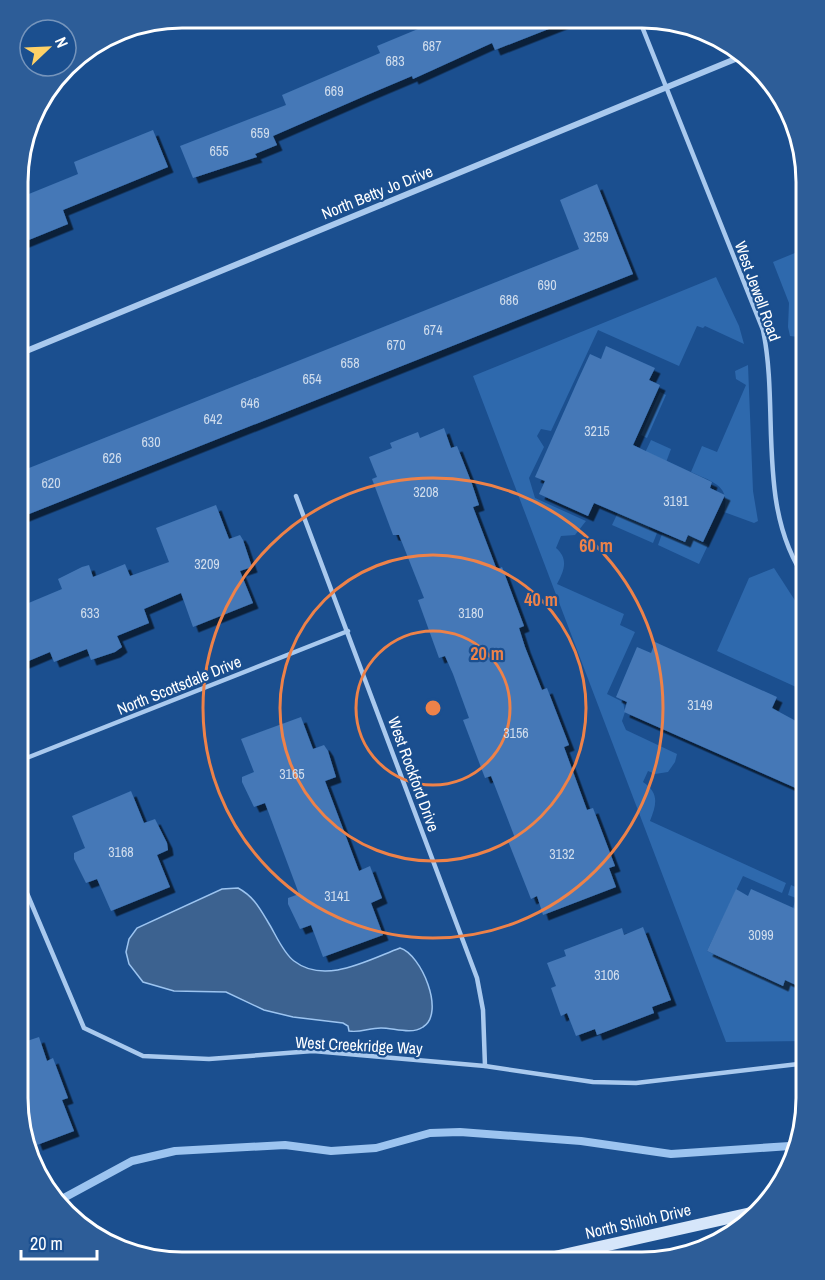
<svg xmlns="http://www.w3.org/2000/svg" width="825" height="1280" font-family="'Archivo Narrow',sans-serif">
  <defs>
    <pattern id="forest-crowns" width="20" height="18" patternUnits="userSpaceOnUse" patternTransform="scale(1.5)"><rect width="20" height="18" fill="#2e69ad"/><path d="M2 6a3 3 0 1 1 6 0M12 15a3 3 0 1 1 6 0" fill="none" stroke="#4d80b9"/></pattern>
    <filter id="shadow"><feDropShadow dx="5.5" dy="5.5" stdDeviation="0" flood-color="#0009"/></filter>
  </defs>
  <rect width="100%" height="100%" fill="#1b4f8f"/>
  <g fill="#2e69ad">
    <polygon points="807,248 807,338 790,336 788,327 789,303 773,262"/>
    <path d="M716,277L739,326L744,344L705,326L703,328L697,326L679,366L598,330L551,431L541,429L537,436L544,447L529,478L535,498L586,521L575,535L561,536L556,548C569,559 564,571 557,584L624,614L620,625L635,632L607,694L623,702L625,712L622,721L626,730L677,754L675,762L668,772L655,774L648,771L643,782C659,793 657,803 650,821L786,883L782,893L743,876L707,951L782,986L785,980L798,986L807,970V1041L726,1042L473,376Z"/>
    <path d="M748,365L753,491L758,521L754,523L724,512C731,485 712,482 691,472L702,446L717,452L746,385L736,379L735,371Z"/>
    <polygon points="797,391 807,396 807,504 802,502"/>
    <polygon points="660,392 666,395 647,438 641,435"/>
    <polygon points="651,440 671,449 665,465 644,455"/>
    <polygon points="622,504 650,527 649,529 657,533 653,543 612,525"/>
    <polygon points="662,534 684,542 688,535 708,545 699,564 658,545"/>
    <polygon points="774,568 807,619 807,692 717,651 749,578"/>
    <polygon points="791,885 807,892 807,914 793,908 796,898 788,895"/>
  </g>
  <polygon fill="url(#forest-crowns)" points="169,20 73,60 129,27"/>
  <path fill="#3c6290" stroke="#9cc4f0" stroke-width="1.5" d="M238,888C253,896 259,907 268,922C275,933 283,953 294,961C325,985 368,960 400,948C421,954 446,1013 423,1027C411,1035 394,1028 381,1028C369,1028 360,1033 349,1031L348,1026L343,1023L293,1017L264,1010L226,992L174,991L143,982L129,964L126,952L129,939L137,928L222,889Z"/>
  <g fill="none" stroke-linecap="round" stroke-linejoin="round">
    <polyline stroke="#9cc4f0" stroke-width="8" points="60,1200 132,1161 175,1151 285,1145 331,1151 376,1148 430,1133 460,1132 581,1141 671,1154 790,1146"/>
  </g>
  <g fill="#4478b7" filter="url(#shadow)">
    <polygon points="442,19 569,21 495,50 492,43 413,79 412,76 367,95 273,136 277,145 255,154 257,157 193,178 180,146 286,105 282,95 380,53 377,46"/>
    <polygon points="153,130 168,167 63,210 68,224 19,244 19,198 78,174 74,162"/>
    <polygon points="597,184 633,274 19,518 19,472 579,249 560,200"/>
    <polygon points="606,346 655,368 649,380 660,385 633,445 712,482 710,488 725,495 703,542 688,535 685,542 594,503 588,516 539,494 545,481 535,477 578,380 590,354 601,359"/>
    <polygon points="444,428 451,448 457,446 472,484 479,505 473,507 497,570 502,567 524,626 519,628 525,647 542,690 547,688 569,745 564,747 587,810 593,808 615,866 609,868 616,887 543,915 537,896 531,899 508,841 515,838 498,794 491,776 485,778 463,720 469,718 453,674 445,656 439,658 418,600 424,598 399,535 393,535 372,479 377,477 369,457 392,448 390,443 418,432 420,438"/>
    <polygon points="216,505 229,539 240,535 243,540 252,567 240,571 253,603 193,627 181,593 144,609 149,623 117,636 122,647 115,652 91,660 87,649 54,662 50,652 19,665 19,607 62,589 58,579 82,567 89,565 93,577 125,564 130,576 169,562 156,528"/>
    <polygon points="655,642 777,697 772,708 807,727 807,793 624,712 627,702 616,697 637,647 651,653"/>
    <polygon points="301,717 313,749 324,745 328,751 336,777 325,781 359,871 370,866 382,898 371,903 383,935 323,957 311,925 300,929 288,904 288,898 299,894 265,803 254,807 242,782 242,777 254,772 241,739"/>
    <polygon points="131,791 144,823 155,819 167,843 168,850 157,855 170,887 111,911 97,879 86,883 74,859 74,853 85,848 72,816"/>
    <polygon points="736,889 748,896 751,889 807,914 807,967 798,986 785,980 783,986 707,951"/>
    <polygon points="643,927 671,1000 652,1007 654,1013 597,1035 595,1029 576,1036 567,1013 561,1016 551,988 556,986 547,963 566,956 564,950 622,928 624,935"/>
    <polygon points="39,1037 47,1061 53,1058 68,1098 62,1100 74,1131 37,1145 25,1113 21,1114 18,1098 18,1044"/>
  </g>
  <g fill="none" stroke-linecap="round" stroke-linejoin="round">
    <g stroke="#a9c9ee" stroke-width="4.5">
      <path d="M639,19L763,330C780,411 755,509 807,581"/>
      <polyline points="296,496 477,978 483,1010 485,1066"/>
      <polyline points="19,761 348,631"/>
      <polyline points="18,872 84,1028 143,1056 209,1059 313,1051 485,1066 593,1082 636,1083 807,1063"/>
    </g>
    <polyline stroke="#a9c9ee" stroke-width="6" points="19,354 745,55"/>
    <polyline stroke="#d6e6fa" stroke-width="12" points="532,1262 751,1213"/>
  </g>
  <g fill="none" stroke="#ee8249" stroke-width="3">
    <circle cx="433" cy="708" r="77"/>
    <circle cx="433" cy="708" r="153"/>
    <circle cx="433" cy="708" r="230"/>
  </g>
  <g text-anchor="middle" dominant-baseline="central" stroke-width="4.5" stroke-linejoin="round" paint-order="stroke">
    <g font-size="14" fill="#d0dded">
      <text x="432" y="46">687</text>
      <text x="395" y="61">683</text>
      <text x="334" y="91">669</text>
      <text x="260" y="133">659</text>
      <text x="219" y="151">655</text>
      <text x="596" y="237">3259</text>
      <text x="547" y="285">690</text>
      <text x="509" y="300">686</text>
      <text x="433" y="330">674</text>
      <text x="396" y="345">670</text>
      <text x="350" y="363">658</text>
      <text x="312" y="379">654</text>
      <text x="250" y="403">646</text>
      <text x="213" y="419">642</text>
      <text x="597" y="431">3215</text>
      <text x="151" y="442">630</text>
      <text x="112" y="458">626</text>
      <text x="51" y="483">620</text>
      <text x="426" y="492">3208</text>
      <text x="676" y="501">3191</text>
      <text x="207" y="564">3209</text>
      <text x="90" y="613">633</text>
      <text x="471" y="613">3180</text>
      <text x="700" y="705">3149</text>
      <text x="516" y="733">3156</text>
      <text x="292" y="774">3165</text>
      <text x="121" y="852">3168</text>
      <text x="562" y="854">3132</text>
      <text x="337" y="896">3141</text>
      <text x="761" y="935">3099</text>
      <text x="607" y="975">3106</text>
    </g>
    <g font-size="16" fill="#fff" stroke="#1b4f8f">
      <text transform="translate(377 192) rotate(-22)">North Betty Jo Drive</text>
      <text transform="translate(758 291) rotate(70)">West Jewell Road</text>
      <text transform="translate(179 685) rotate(-22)">North Scottsdale Drive</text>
      <text transform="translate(414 774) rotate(70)">West Rockford Drive</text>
      <text transform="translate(359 1045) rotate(3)">West Creekridge Way</text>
      <text transform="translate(638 1221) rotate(-13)">North Shiloh Drive</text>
    </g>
  </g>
  <path d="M0 0H825V1280H0ZM182 28H642A154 154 0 0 1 796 182V1098A154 154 0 0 1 642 1252H182A154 154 0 0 1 28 1098V182A154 154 0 0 1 182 28Z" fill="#2d5d98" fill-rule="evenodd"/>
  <path fill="none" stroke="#fff" stroke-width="3" d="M182 28H642A154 154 0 0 1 796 182V1098A154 154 0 0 1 642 1252H182A154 154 0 0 1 28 1098V182A154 154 0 0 1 182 28Z"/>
  <circle cx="433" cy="708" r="9" fill="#ee8249" stroke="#1b4f8f" stroke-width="3"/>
  <g font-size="18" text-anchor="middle" font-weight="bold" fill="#ee8249" stroke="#1b4f8f" stroke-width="4.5" stroke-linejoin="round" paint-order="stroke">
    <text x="596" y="552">60 m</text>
    <text x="541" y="606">40 m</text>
    <text x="487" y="660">20 m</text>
  </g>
  <g transform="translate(48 48) rotate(67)"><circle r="28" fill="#1b4f8f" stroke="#7695bc" stroke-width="1.5"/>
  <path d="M0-4.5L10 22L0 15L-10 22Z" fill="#ffd166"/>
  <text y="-9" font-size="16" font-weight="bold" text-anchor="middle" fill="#ffffff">N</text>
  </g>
  <path d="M21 1250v9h76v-9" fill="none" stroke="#ffffff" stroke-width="3"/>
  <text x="30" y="1250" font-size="18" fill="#ffffff" stroke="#1b4f8f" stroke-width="4.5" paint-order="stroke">20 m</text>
</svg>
